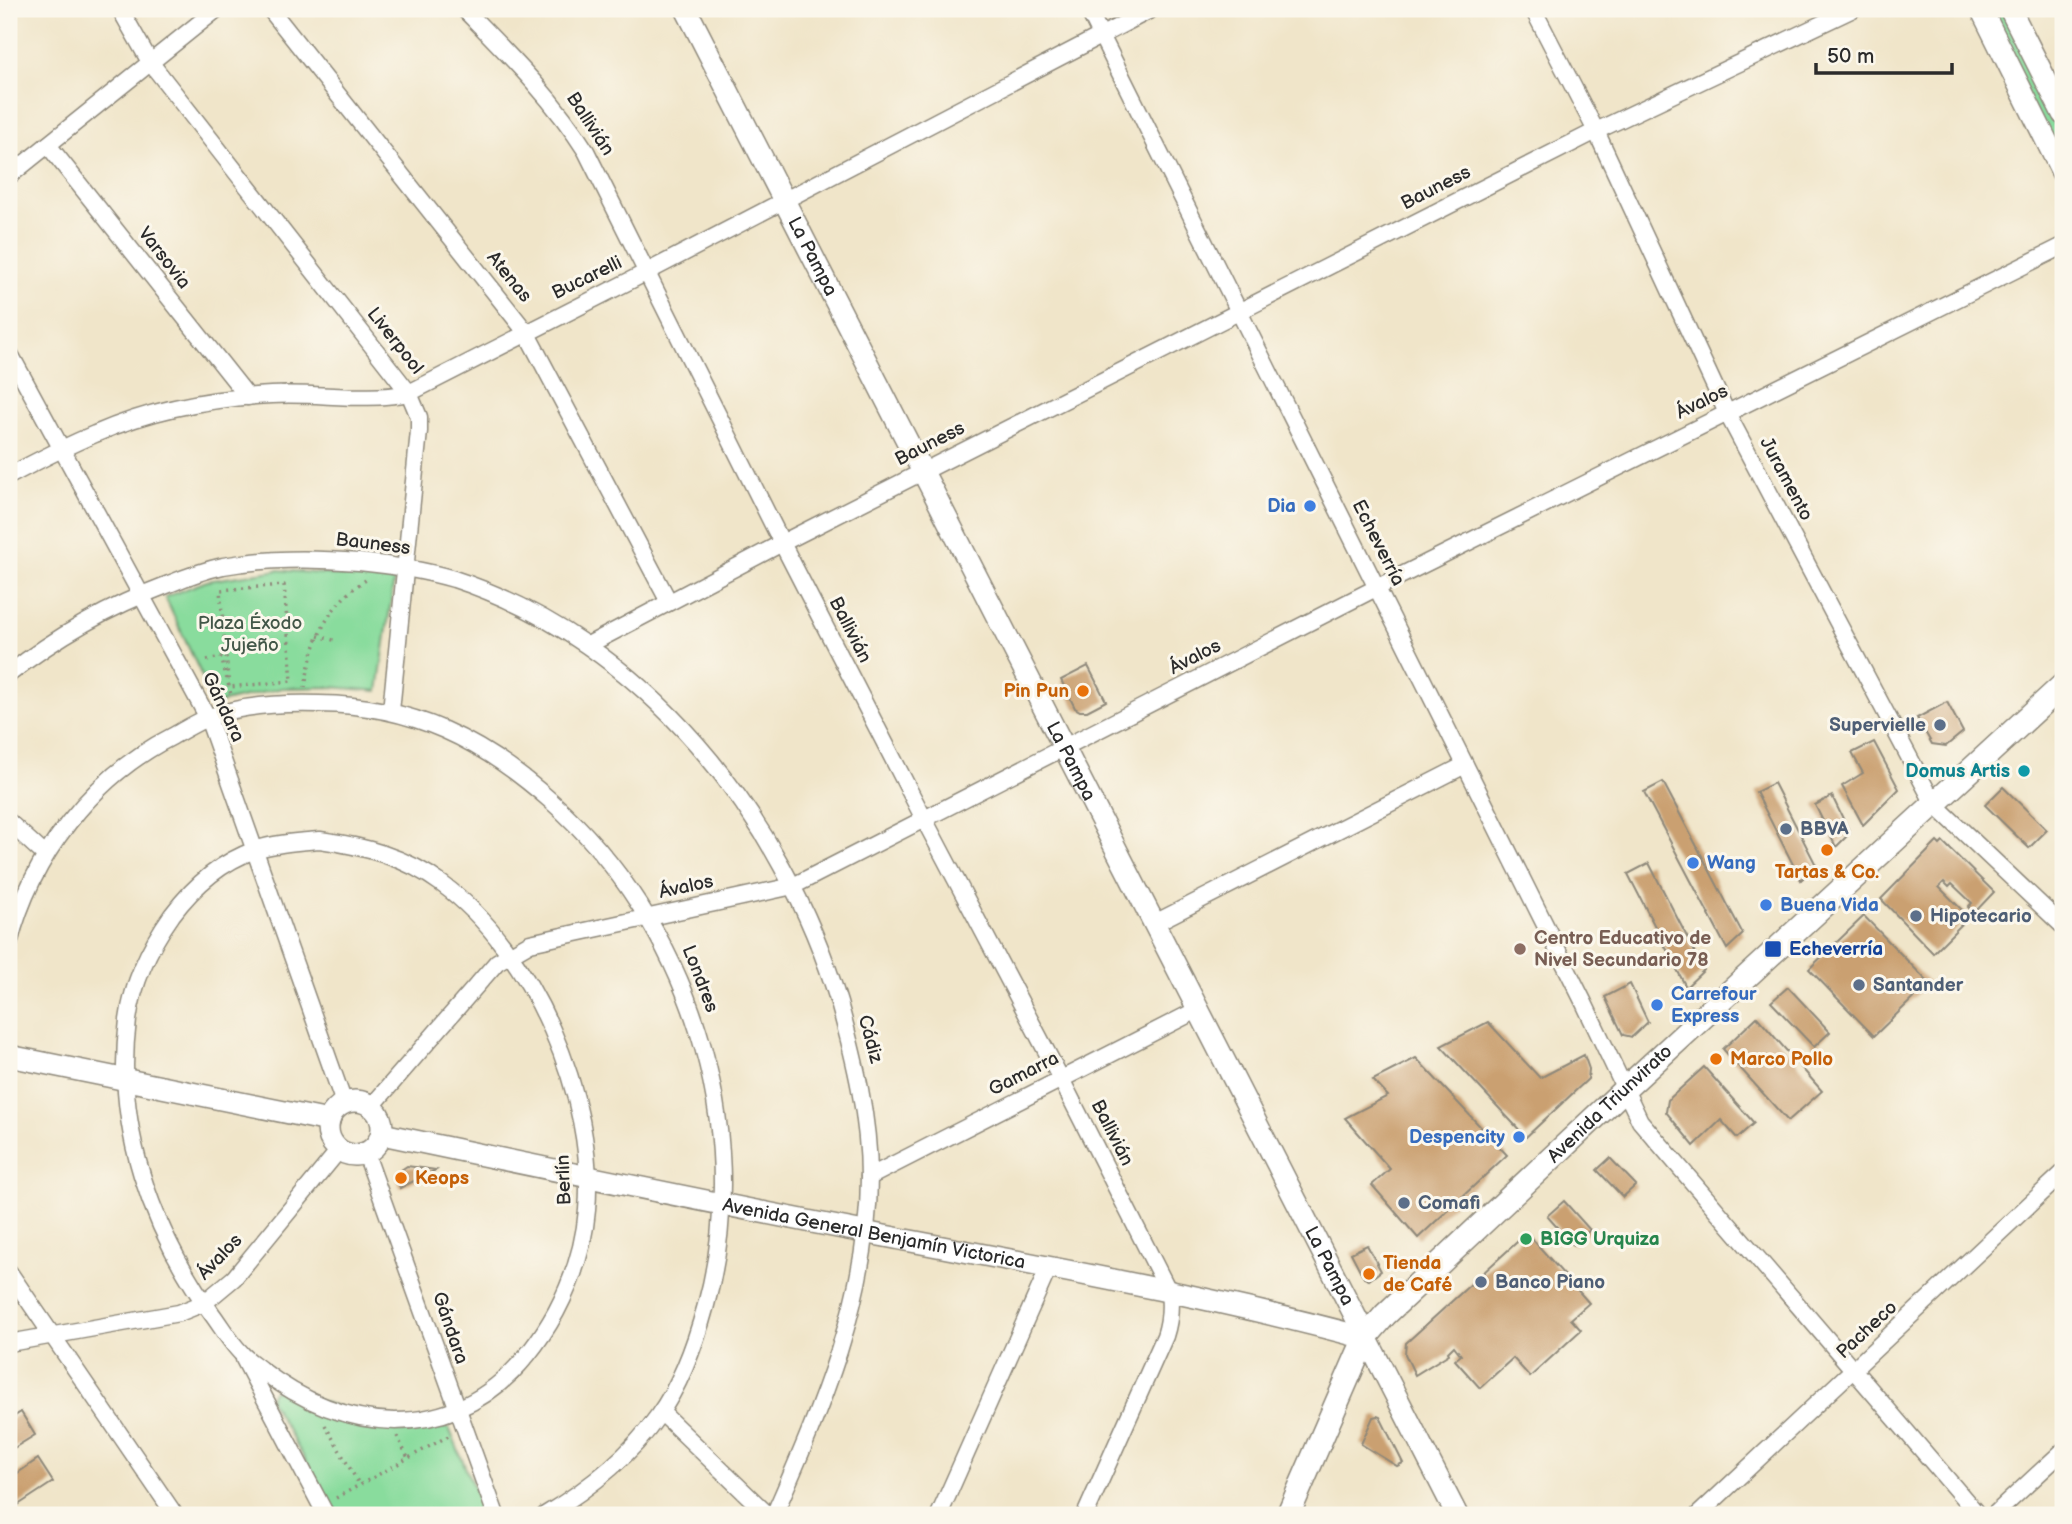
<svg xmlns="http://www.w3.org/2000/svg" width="2072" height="1524" font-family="'Balsamiq Sans',sans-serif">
  <rect width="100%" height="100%" fill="#fbf7ec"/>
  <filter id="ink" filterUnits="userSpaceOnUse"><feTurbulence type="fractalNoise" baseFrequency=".0143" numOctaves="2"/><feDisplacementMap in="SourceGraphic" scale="14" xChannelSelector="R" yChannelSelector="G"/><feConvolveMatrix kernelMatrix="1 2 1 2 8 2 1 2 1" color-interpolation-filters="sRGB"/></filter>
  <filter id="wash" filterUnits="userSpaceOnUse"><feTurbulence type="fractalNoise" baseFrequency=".00686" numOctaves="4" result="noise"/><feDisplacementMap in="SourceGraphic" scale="28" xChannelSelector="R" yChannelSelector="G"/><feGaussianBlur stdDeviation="1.57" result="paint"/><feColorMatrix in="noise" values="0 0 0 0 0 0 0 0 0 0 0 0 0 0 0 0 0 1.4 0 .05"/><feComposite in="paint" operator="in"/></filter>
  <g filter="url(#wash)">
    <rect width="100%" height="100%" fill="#f0e5c9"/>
    <g fill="#89dc9d" stroke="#5a8464" stroke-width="2">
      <polygon points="1981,9 2010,9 2063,114 2063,174"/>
      <polygon points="278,570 394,580 378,691 331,687 282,688 215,704 165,597 207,581"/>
      <polygon points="279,1389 398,1425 449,1428 485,1515 338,1515 269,1399 273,1391"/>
    </g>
    <g id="blocks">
      <g fill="#caa071">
        <polygon points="1088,666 1106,701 1087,711 1080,711 1075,708 1061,680"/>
        <polygon points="1947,702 1963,732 1946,746 1932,744 1917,718"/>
        <polygon points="1874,742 1899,789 1863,825 1842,786 1863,773 1852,753"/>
        <polygon points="1663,782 1743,934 1727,949 1644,792"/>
        <polygon points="1774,783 1816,865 1801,880 1756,792"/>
        <polygon points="2003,787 2047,830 2029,848 1985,805"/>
        <polygon points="1832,796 1850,833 1836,847 1815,805"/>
        <polygon points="1937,842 1940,845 1943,842 1994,892 1974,913 1968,907 1972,903 1952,884 1949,887 1944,882 1939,887 1969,917 1933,953 1881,899"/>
        <polygon points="1649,863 1704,970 1686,987 1628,874"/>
        <polygon points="1864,916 1929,983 1874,1036 1809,969"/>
        <polygon points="1630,984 1648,1022 1632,1037 1623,1035 1605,997"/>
        <polygon points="1788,987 1830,1032 1814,1047 1771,1002"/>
        <polygon points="1757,1017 1822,1091 1788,1121 1723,1049"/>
        <polygon points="1488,1022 1540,1078 1584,1055 1589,1069 1588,1079 1526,1137 1441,1046"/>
        <polygon points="1416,1058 1507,1155 1418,1238 1372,1185 1390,1169 1345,1118 1388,1096 1373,1080"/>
        <polygon points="1704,1067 1754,1123 1737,1138 1721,1120 1694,1146 1666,1112 1668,1100"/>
        <polygon points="1610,1158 1636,1185 1623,1197 1597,1170"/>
        <polygon points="407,1166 436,1170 400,1188 397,1173"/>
        <polygon points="1564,1201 1590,1230 1573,1245 1547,1216"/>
        <polygon points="1527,1233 1589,1303 1571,1319 1581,1330 1530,1377 1513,1358 1480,1388 1455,1360 1461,1355 1454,1346 1448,1352 1449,1354 1415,1375 1405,1354 1406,1343"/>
        <polygon points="1367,1245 1381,1271 1369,1280 1364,1278 1351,1253"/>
        <polygon points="21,1412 35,1435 9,1451 9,1420"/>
        <polygon points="1377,1416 1380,1417 1403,1463 1397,1466 1361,1444 1373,1417"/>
        <polygon points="38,1459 53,1482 9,1511 9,1479"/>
      </g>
    </g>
  </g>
  <g filter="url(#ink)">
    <use href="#blocks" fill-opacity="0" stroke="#8e887a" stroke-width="2"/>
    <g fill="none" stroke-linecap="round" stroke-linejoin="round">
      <g stroke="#8e887a" stroke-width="19">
        <g id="minor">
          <polyline points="120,9 150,62 409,393 419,417 419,431 391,711"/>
          <polyline points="270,9 526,332 669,602"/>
          <path d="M464,9C508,54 552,97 586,151L782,543L924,819L1061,1079L1169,1292C1171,1308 1170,1321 1165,1336L1085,1515"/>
          <polyline points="1088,9 1584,1003 1640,1121 1978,1515"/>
          <polyline points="1533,9 1596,131 1727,413 1934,804 2063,926"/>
          <polyline points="48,145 248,397"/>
          <polyline points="9,176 217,9"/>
          <polyline points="9,352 208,718 344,1103"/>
          <path d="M9,476C37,461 66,446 95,434C149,410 212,398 271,395C317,392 364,402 409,393L647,272L1152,9"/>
          <polyline points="588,645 782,543 1596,131 1853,9"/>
          <path d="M9,674C58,635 111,606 169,584C186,577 205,570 223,566C268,558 313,558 359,562C390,565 423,570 454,579C644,641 783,816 839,1003C855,1060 869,1118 869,1177C869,1296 821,1408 774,1515"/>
          <polyline points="9,822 45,855"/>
          <path d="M320,840C363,846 406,857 442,884C532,949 597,1099 587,1210C584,1246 573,1280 556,1312C521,1375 470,1421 395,1421C344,1420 300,1400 260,1369C254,1364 246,1359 241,1353C230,1342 221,1326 212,1314C151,1229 114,1126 128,1020C133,982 150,946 172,915C193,887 221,862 255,850C276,843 298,842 320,840Z"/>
          <polyline points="1155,923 1465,765"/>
          <path d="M9,944C31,856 92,777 173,736C184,730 195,723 207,718C240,705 283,703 319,704C413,705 482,740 551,801C688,922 755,1126 706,1305C696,1342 681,1384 658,1416C630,1456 587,1490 545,1515"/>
          <polyline points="372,1106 497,962 530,943 793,886 1376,588 2063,246"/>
          <polyline points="366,1154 496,1515"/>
          <polyline points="869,1177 1199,1009"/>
          <polyline points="9,1272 175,1515"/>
          <polyline points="9,1343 179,1313 204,1303 234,1278 339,1150"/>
          <polyline points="244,1359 326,1515"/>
          <polyline points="661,1412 768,1515"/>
          <polyline points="939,1515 1049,1267"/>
          <polyline points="1698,1515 2063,1173"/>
          <polyline points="1994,1515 2063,1451"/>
        </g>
      </g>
      <g stroke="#8e887a" stroke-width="24">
        <g id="tertiary">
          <path id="s1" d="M686,9L1457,1515"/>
          <polyline points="1981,9 2063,174"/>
          <polyline points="2010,9 2063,114"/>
          <polyline points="9,1056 329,1121"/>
          <circle cx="355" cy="1128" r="27"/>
          <path id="s2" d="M382,1134C544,1168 706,1202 869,1233C1035,1265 1202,1294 1365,1338"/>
        </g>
      </g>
      <g stroke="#8e887a" stroke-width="26">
        <g id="secondary">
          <path id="s3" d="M1288,1515L1365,1338L1385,1315L1625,1089L2063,685"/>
        </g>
      </g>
      <g stroke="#8e887a" stroke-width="3.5" stroke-dasharray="2 5" stroke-linecap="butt">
        <polyline points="318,636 337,641"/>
        <polyline points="207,660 221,657 229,687 292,681 284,585 220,590 229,687 231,695"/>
        <path d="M305,688C311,644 327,604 366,580"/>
        <polyline points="325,1425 359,1484"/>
        <polyline points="397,1436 409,1460"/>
        <polyline points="336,1498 452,1434"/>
      </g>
      <use href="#minor" stroke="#fff" stroke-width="16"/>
      <use href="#tertiary" stroke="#fff" stroke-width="21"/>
      <use href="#secondary" stroke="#fff" stroke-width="23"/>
    </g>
  </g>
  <g fill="#3f7fe0" stroke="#fbf7ec" stroke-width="2.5">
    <circle cx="1310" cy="506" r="7"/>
    <circle cx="1693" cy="863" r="7"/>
    <circle cx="1766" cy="905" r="7"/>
    <circle cx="1657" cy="1005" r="7"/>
    <circle cx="1519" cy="1137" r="7"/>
  </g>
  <g fill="#e8710a" stroke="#fbf7ec" stroke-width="2.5">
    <circle cx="1083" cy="691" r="7"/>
    <circle cx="1827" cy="850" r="7"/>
    <circle cx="1716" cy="1059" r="7"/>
    <circle cx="401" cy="1178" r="7"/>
    <circle cx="1369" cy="1274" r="7"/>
  </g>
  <g fill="#5c6f8a" stroke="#fbf7ec" stroke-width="2.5">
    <circle cx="1940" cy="725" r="7"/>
    <circle cx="1786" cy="829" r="7"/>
    <circle cx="1916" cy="916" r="7"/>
    <circle cx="1859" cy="985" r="7"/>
    <circle cx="1404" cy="1203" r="7"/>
    <circle cx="1481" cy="1282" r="7"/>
  </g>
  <circle fill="#0f9aa8" stroke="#fbf7ec" stroke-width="2.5" cx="2024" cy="771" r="7"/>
  <circle fill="#8d6e63" stroke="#fbf7ec" stroke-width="2.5" cx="1520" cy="949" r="7"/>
  <rect fill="#1a4fb4" stroke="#fbf7ec" stroke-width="2.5" x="1764" y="940" width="18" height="18" rx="3.5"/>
  <circle fill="#2e9e5b" stroke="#fbf7ec" stroke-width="2.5" cx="1526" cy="1239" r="7"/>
  <g text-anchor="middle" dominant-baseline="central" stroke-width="6" stroke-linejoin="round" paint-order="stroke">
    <g font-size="19" fill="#2b2b2b" stroke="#fbf7ec">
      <text transform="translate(590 124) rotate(57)">Ballivián</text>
      <text transform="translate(1436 188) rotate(-27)">Bauness</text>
      <text stroke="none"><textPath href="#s1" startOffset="278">La Pampa</textPath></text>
      <text transform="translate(164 258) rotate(52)">Varsovia</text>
      <text transform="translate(509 277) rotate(51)">Atenas</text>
      <text transform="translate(587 278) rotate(-26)">Bucarelli</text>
      <text transform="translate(395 341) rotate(52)">Liverpool</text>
      <text transform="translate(1702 402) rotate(-26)">Ávalos</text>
      <text transform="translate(930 444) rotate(-27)">Bauness</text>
      <text transform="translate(1786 479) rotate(62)">Juramento</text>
      <text transform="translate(1378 543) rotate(63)">Echeverría</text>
      <text transform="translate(373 544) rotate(7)">Bauness</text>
      <text transform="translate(850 630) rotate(63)">Ballivián</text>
      <text transform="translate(1195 657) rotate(-27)">Ávalos</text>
      <text transform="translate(223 707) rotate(65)">Gándara</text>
      <text stroke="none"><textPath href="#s1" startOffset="845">La Pampa</textPath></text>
      <text transform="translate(686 887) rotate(-12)">Ávalos</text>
      <text transform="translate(700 979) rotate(69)">Londres</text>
      <text transform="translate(870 1039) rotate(75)">Cádiz</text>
      <text transform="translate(1024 1074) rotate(-27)">Gamarra</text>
      <text stroke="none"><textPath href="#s3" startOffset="532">Avenida Triunvirato</textPath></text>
      <text transform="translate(1112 1133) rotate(63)">Ballivián</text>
      <text transform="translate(564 1180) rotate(-92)">Berlín</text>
      <text stroke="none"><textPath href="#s2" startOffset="502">Avenida General Benjamín Victorica</textPath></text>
      <text transform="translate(220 1257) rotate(-46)">Ávalos</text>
      <text stroke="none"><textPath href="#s1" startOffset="1412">La Pampa</textPath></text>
      <text transform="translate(450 1328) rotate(71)">Gándara</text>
      <text transform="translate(1867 1330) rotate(-43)">Pacheco</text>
    </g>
    <g font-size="19" font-weight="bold" fill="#366cbe" stroke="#fbf7ec" text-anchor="start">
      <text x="1296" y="506" text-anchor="end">Dia</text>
      <text x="1707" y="863">Wang</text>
      <text x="1780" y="905">Buena Vida</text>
      <text x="1671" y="994">Carrefour<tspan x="1671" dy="22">Express</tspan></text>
      <text x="1505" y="1137" text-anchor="end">Despencity</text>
    </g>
    <g font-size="19" fill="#425748" stroke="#fbf7ec">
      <text x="250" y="623">Plaza Éxodo<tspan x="250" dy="22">Jujeño</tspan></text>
    </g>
    <g font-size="19" font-weight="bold" fill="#c56008" stroke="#fbf7ec" text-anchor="start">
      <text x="1069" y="691" text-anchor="end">Pin Pun</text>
      <text x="1827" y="872" text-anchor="middle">Tartas &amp; Co.</text>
      <text x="1730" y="1059">Marco Pollo</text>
      <text x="415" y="1178">Keops</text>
      <text x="1383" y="1263">Tienda<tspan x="1383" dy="22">de Café</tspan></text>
    </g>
    <g font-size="19" font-weight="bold" fill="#4e5e75" stroke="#fbf7ec" text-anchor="start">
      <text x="1926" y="725" text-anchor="end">Supervielle</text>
      <text x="1800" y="829">BBVA</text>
      <text x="1930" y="916">Hipotecario</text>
      <text x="1873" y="985">Santander</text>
      <text x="1418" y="1203">Comafi</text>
      <text x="1495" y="1282">Banco Piano</text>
    </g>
    <g font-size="19" font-weight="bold" fill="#0d838f" stroke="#fbf7ec" text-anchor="end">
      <text x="2010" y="771">Domus Artis</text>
    </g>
    <g font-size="19" font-weight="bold" fill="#785e54" stroke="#fbf7ec" text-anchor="start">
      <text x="1534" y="938">Centro Educativo de<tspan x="1534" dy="22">Nivel Secundario 78</tspan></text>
    </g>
    <g font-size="19" font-weight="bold" fill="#164399" stroke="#fbf7ec" text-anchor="start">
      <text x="1789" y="949">Echeverría</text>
    </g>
    <g font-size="19" font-weight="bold" fill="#27864d" stroke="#fbf7ec" text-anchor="start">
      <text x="1540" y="1239">BIGG Urquiza</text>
    </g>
  </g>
  <rect width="2072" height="1524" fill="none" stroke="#fbf7ec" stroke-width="35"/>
  <path d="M1816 63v10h136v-10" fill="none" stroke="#2b2b2b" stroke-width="3.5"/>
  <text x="1827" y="63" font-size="21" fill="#2b2b2b" stroke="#fbf7ec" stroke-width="5" paint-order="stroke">50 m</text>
</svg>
